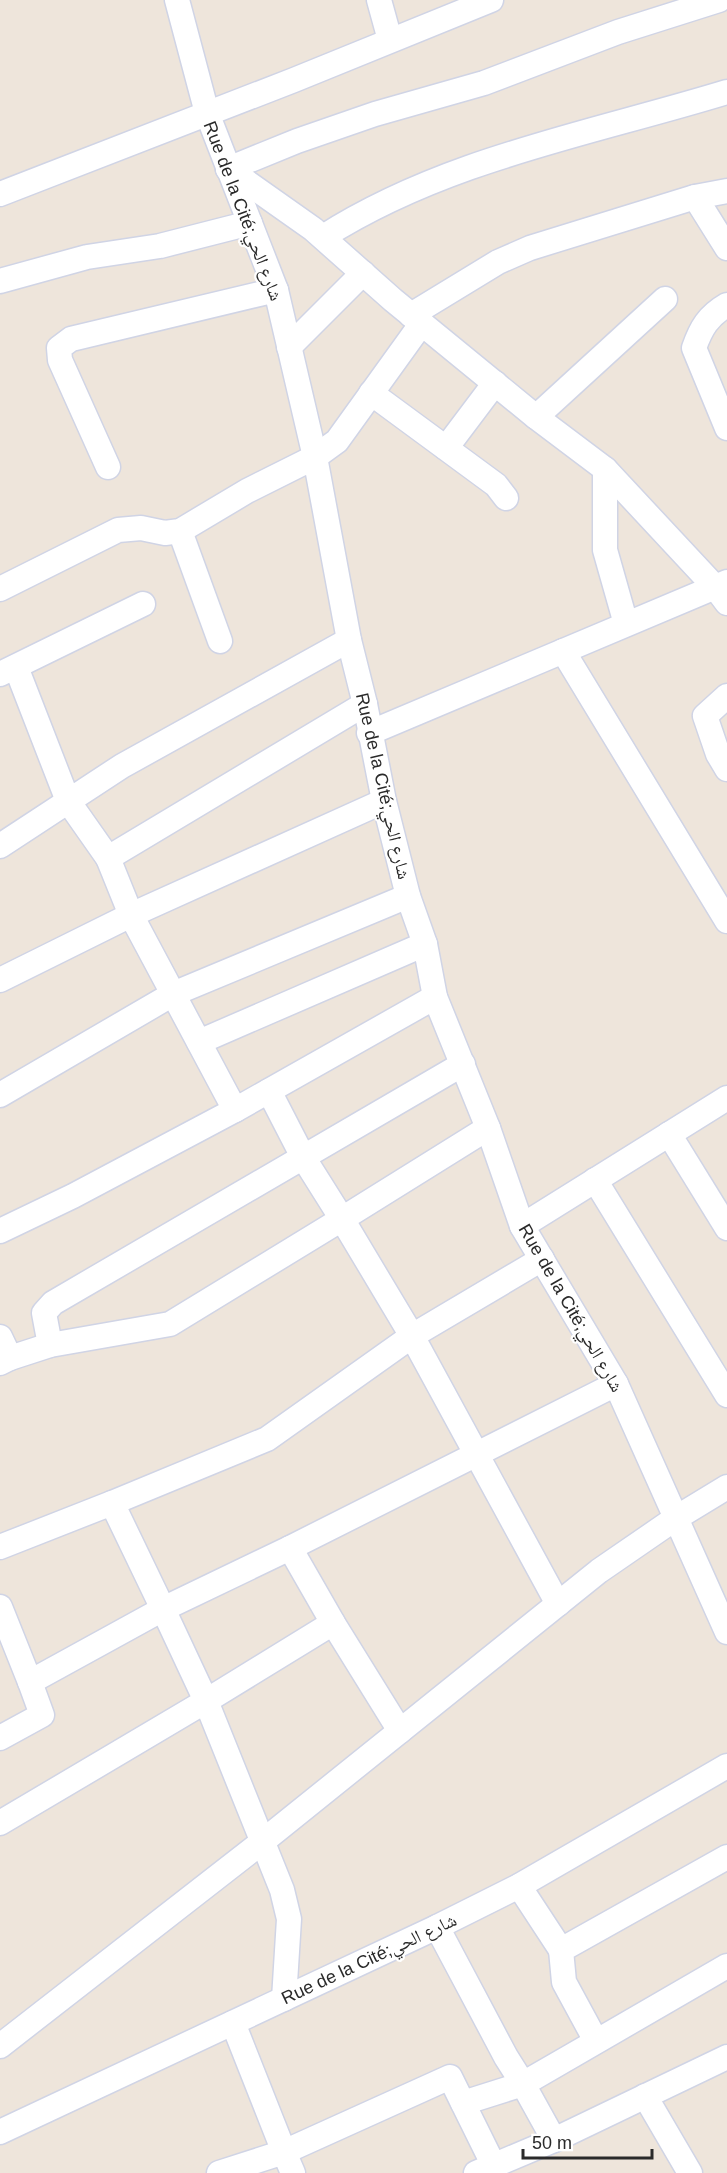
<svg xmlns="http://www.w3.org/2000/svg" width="727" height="2173" font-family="Arial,'Noto Naskh Arabic',sans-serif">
  <rect width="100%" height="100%" fill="#eee5db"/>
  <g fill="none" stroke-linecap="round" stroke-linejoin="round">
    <g stroke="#d0d4e5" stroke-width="27">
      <g id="minor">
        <polyline points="177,0 207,113 276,290 315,457 349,640 365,704 384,801 408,896 425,944 435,997 488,1128 522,1226 616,1384 727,1632"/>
        <polyline points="379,0 390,40"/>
        <polyline points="228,169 313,229 393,300 536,417 605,469 715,587 727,603"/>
        <polyline points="228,169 297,141 375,114 484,83 618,32 719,0"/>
        <polyline points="0,194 294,80 491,0"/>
        <polyline points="695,197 727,248"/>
        <path d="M323,237C445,159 590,134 727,92"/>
        <polyline points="0,281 87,257 160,246 250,223"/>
        <path d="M727,305C708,316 701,328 694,348L727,428"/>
        <polyline points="411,315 498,262 530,248 695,197 727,191"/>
        <polyline points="289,347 363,273"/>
        <polyline points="371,393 496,485 506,498"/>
        <polyline points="536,417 665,299"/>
        <polyline points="446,448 495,383"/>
        <polyline points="108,467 60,360 59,348 71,339 276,290"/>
        <polyline points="605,469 605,550 626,624"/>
        <polyline points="180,531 220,641"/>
        <polyline points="0,589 118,530 141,528 165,533 180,531 247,491 315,457 337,441 422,323"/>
        <polyline points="563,651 727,921"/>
        <polyline points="16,667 68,801 108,858 365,704"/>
        <polyline points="0,674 143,604"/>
        <polyline points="727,696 705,716 718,754 727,769"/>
        <polyline points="369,733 727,582"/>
        <polyline points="0,846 122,766 349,640"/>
        <polyline points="0,980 131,915 384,801"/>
        <polyline points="199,1042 425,944"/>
        <polyline points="269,1091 303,1157 342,1219 488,1128"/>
        <polyline points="0,1095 173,994 408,896"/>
        <polyline points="235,1110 435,997"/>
        <polyline points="669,1134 727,1228"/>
        <polyline points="595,1180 727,1395"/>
        <polyline points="522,1226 727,1098"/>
        <polyline points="0,1231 73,1196 235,1110 131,915 108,858"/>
        <polyline points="0,1337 10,1358 0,1363"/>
        <polyline points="50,1345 44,1313 53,1303 463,1064"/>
        <polyline points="10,1358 50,1345 170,1324 342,1219 412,1336 558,1604"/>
        <polyline points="112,1503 267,1439 412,1336 542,1259"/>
        <polyline points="0,1547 112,1503 163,1609 30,1682 0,1607"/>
        <polyline points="290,1548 333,1623 400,1731"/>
        <polyline points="0,1738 42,1715 30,1682"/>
        <polyline points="0,1823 206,1701 333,1623"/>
        <polyline points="519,1886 561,1950"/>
        <polyline points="437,1927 506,2057 523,2084 463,2103"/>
        <polyline points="727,1966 523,2084 554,2140 727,2057"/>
        <polyline points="284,1999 289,1919 282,1890 206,1701 163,1609 290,1548 616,1384"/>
        <polyline points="233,2023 284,2152 450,2077 493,2164"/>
        <polyline points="596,2041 564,1982 561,1950 727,1857"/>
        <polyline points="0,2046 262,1842 599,1571 676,1518 727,1487"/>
        <polyline points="645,2096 690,2173"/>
        <polyline points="0,2132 437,1927 519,1886 727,1766"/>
        <polyline points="219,2173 284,2152 293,2173"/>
        <polyline points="476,2173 554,2140"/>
      </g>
    </g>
    <use href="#minor" stroke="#fff" stroke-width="24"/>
  </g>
  <g text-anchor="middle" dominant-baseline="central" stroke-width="4.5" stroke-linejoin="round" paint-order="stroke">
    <g font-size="18" fill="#2a2a2a" stroke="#fff">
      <text transform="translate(243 211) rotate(69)">Rue de la Cité;شارع الحي</text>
      <text transform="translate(383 786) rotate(77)">Rue de la Cité;شارع الحي</text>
      <text transform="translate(571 1308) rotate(60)">Rue de la Cité;شارع الحي</text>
      <text transform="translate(369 1959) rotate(-25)">Rue de la Cité;شارع الحي</text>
    </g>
  </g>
  <path d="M523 2149v9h129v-9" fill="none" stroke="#2a2a2a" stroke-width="3"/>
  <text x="532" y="2149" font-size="18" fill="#2a2a2a" stroke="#ffffff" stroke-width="4.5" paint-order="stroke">50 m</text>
</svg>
